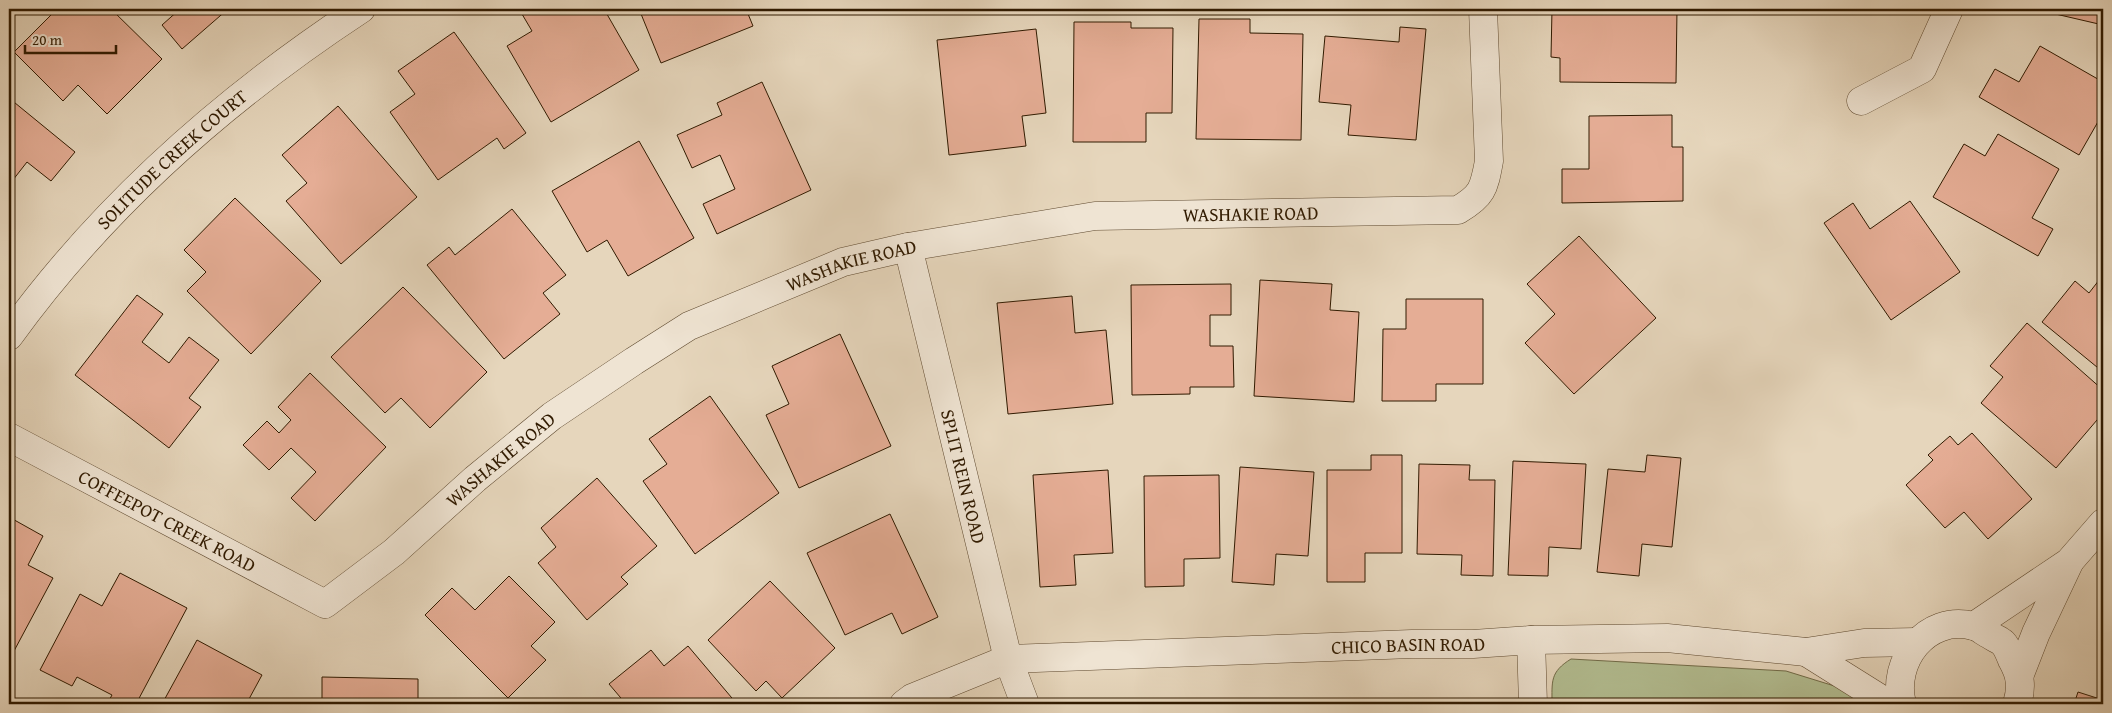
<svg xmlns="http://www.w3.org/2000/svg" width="2112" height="713" font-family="'Gentium Book Plus',serif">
  <rect width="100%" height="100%" fill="#e6d6bc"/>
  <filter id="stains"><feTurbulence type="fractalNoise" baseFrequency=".004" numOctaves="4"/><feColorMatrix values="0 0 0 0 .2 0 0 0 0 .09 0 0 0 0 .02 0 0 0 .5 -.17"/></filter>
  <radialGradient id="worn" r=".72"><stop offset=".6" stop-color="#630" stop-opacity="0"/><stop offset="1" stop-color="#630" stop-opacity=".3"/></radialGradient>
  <path fill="#b3be92" stroke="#726c49" d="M1571,659L1786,671L1841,688L1872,704H1552C1552,681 1550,672 1571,659Z"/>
  <g fill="#e5ad95" stroke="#301a00">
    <polygon points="57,9 111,9 162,59 107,114 78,85 63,101 14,52"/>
    <polygon points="180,9 228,9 182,49 162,25"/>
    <polygon points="519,9 604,9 639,70 551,122 507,46 532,31"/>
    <polygon points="639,9 746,9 753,26 661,63"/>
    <polygon points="1552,9 1677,9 1676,83 1560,82 1560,58 1551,57"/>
    <polygon points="2034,9 2103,9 2103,25"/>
    <polygon points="1199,19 1250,19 1250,33 1303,34 1301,140 1196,139"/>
    <polygon points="1074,22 1131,22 1131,28 1173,28 1172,113 1146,113 1146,142 1073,142"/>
    <polygon points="1400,27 1426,29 1416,140 1348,135 1351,105 1319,102 1325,36 1399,42"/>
    <polygon points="1036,29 1046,113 1022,116 1026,146 949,155 937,40"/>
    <polygon points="454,32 526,133 504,149 497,138 438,180 390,112 415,94 398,71"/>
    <polygon points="2040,46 2103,82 2103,113 2079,155 1979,97 1995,69 2019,82"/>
    <polygon points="762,82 811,190 717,234 703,204 735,189 720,155 692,168 677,135 722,115 717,103"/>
    <polygon points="9,98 75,152 51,181 27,162 9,185"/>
    <polygon points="338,106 417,197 341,264 286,201 307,183 282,155"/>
    <polygon points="1672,115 1672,147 1683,147 1683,201 1562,203 1562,169 1589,169 1589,116"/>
    <polygon points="1998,134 2059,169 2032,218 2053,229 2038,256 1933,197 1964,144 1985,156"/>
    <polygon points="639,141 694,238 628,276 607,240 587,252 552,191"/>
    <polygon points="235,198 321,281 251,354 187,291 206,272 184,250"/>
    <polygon points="1910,201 1960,272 1891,320 1824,223 1853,203 1870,229"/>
    <polygon points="512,209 566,275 543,293 560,314 504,359 427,265 449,247 455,255"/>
    <polygon points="1579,236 1656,318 1574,394 1525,343 1555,314 1527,284"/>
    <polygon points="2103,275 2103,372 2042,322 2075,281 2089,293"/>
    <polygon points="1260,280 1332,284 1330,310 1359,312 1354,402 1254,396"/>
    <polygon points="1231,284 1231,315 1210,315 1210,346 1233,346 1234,387 1190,387 1190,394 1132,395 1131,285"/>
    <polygon points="403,287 487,372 430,428 401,398 385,413 331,357"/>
    <polygon points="137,295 163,314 142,342 169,363 189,337 219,360 189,398 201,407 169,448 75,375"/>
    <polygon points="1072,296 1075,333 1106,330 1113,404 1008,414 997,303"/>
    <polygon points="1406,299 1483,299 1483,384 1436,384 1436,401 1382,401 1383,329 1406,329"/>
    <polygon points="2027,323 2103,390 2103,413 2056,468 1981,403 2003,377 1990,366"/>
    <polygon points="840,334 891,446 799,488 766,415 789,404 772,366"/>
    <polygon points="310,373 386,447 315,521 291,498 316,472 291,448 269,470 243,445 267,421 279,433 291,420 278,407"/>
    <polygon points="710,396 779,493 695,554 643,481 667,464 649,439"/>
    <polygon points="1972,433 2032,499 1988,539 1964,512 1945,528 1906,485 1933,460 1928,455 1950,436 1958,445"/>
    <polygon points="1371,455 1402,455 1402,553 1365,553 1365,582 1327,582 1327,470 1371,470"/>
    <polygon points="1647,455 1681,458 1672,547 1642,544 1639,576 1597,572 1608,469 1645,472"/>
    <polygon points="1513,461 1586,464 1581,549 1549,547 1548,576 1508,575"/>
    <polygon points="1419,464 1470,465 1469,480 1495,480 1493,576 1461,575 1462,555 1417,554"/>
    <polygon points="1240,467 1314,472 1308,556 1276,554 1274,585 1232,582"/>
    <polygon points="1108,470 1113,553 1074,555 1076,585 1040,587 1033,475"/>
    <polygon points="1219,475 1220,558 1184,559 1184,586 1145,587 1144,476"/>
    <polygon points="597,478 657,546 621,577 628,584 587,620 538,563 556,547 541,528"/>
    <polygon points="890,514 938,617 902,634 892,613 845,635 807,553"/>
    <polygon points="9,517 43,536 28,565 53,578 14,651 9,648"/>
    <polygon points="120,573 187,608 136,704 107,704 112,695 77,677 72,686 40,670 80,594 102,606"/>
    <polygon points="509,576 555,622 531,646 546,660 508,698 425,615 452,588 475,610"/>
    <polygon points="770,581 835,648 782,698 766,681 756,691 708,640"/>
    <polygon points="197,640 262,675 249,699 258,704 162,704"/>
    <polygon points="688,646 737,704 626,704 609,684 651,650 664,666"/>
    <polygon points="322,677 418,679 418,704 322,704"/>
    <polygon points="2078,692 2103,700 2103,704 2074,704"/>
    <rect x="1345" y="703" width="123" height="1"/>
  </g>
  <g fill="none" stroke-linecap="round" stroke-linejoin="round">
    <g stroke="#5e492f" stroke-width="29">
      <g id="minor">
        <polyline points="1861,101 1922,69 1949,9"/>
        <path id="s1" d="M908,247L1008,659L1025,704"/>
        <path id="s2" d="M9,336C103,206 227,97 361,9"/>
        <path id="s3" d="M9,437L325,604L394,552L475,479L552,416L634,361L689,326L843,262L908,247L1095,216L1458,210C1482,196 1484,189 1489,161L1483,9"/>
        <polyline points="1974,626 2069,562 2103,523"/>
        <polyline points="1531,640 1533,704"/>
        <polyline points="1806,652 1889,704"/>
        <polyline points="2020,674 2036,633 2069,563"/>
        <path id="s4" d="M904,704L912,698L1008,659L1412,644H1473L1531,640L1667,638L1806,652L1864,643L1917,642"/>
        <path d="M1902,704C1891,662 1926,614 1973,626C1979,627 1985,633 1990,635C1994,638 2000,640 2003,643C2007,647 2010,655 2012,660C2021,676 2022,687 2017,704"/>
      </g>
    </g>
    <use href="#minor" stroke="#efe4d3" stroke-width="28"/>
  </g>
  <g text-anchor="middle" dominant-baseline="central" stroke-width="4" stroke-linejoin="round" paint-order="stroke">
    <g font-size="19" fill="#301a00" stroke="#efe4d3">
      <text stroke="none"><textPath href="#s2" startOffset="241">SOLITUDE CREEK COURT</textPath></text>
      <text stroke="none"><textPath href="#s3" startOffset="1395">WASHAKIE ROAD</textPath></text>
      <text stroke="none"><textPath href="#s3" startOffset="990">WASHAKIE ROAD</textPath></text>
      <text stroke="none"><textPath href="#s3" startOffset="585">WASHAKIE ROAD</textPath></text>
      <text stroke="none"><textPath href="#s1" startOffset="236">SPLIT REIN ROAD</textPath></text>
      <text stroke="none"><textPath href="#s3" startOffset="179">COFFEEPOT CREEK ROAD</textPath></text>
      <text stroke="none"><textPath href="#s4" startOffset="514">CHICO BASIN ROAD</textPath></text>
    </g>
  </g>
  <rect width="2112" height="713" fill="none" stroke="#e6d6bc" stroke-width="30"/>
  <rect x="10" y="10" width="2092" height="693" fill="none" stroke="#301a00" stroke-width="2.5"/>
  <rect x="15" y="15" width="2082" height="683" fill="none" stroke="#301a00"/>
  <path d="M25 45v8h91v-8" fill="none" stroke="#301a00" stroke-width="2.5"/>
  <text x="32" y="45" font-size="15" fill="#301a00" stroke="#efe4d3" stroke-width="4" paint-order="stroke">20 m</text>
  <rect width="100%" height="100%" filter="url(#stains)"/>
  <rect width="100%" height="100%" fill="url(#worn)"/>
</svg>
